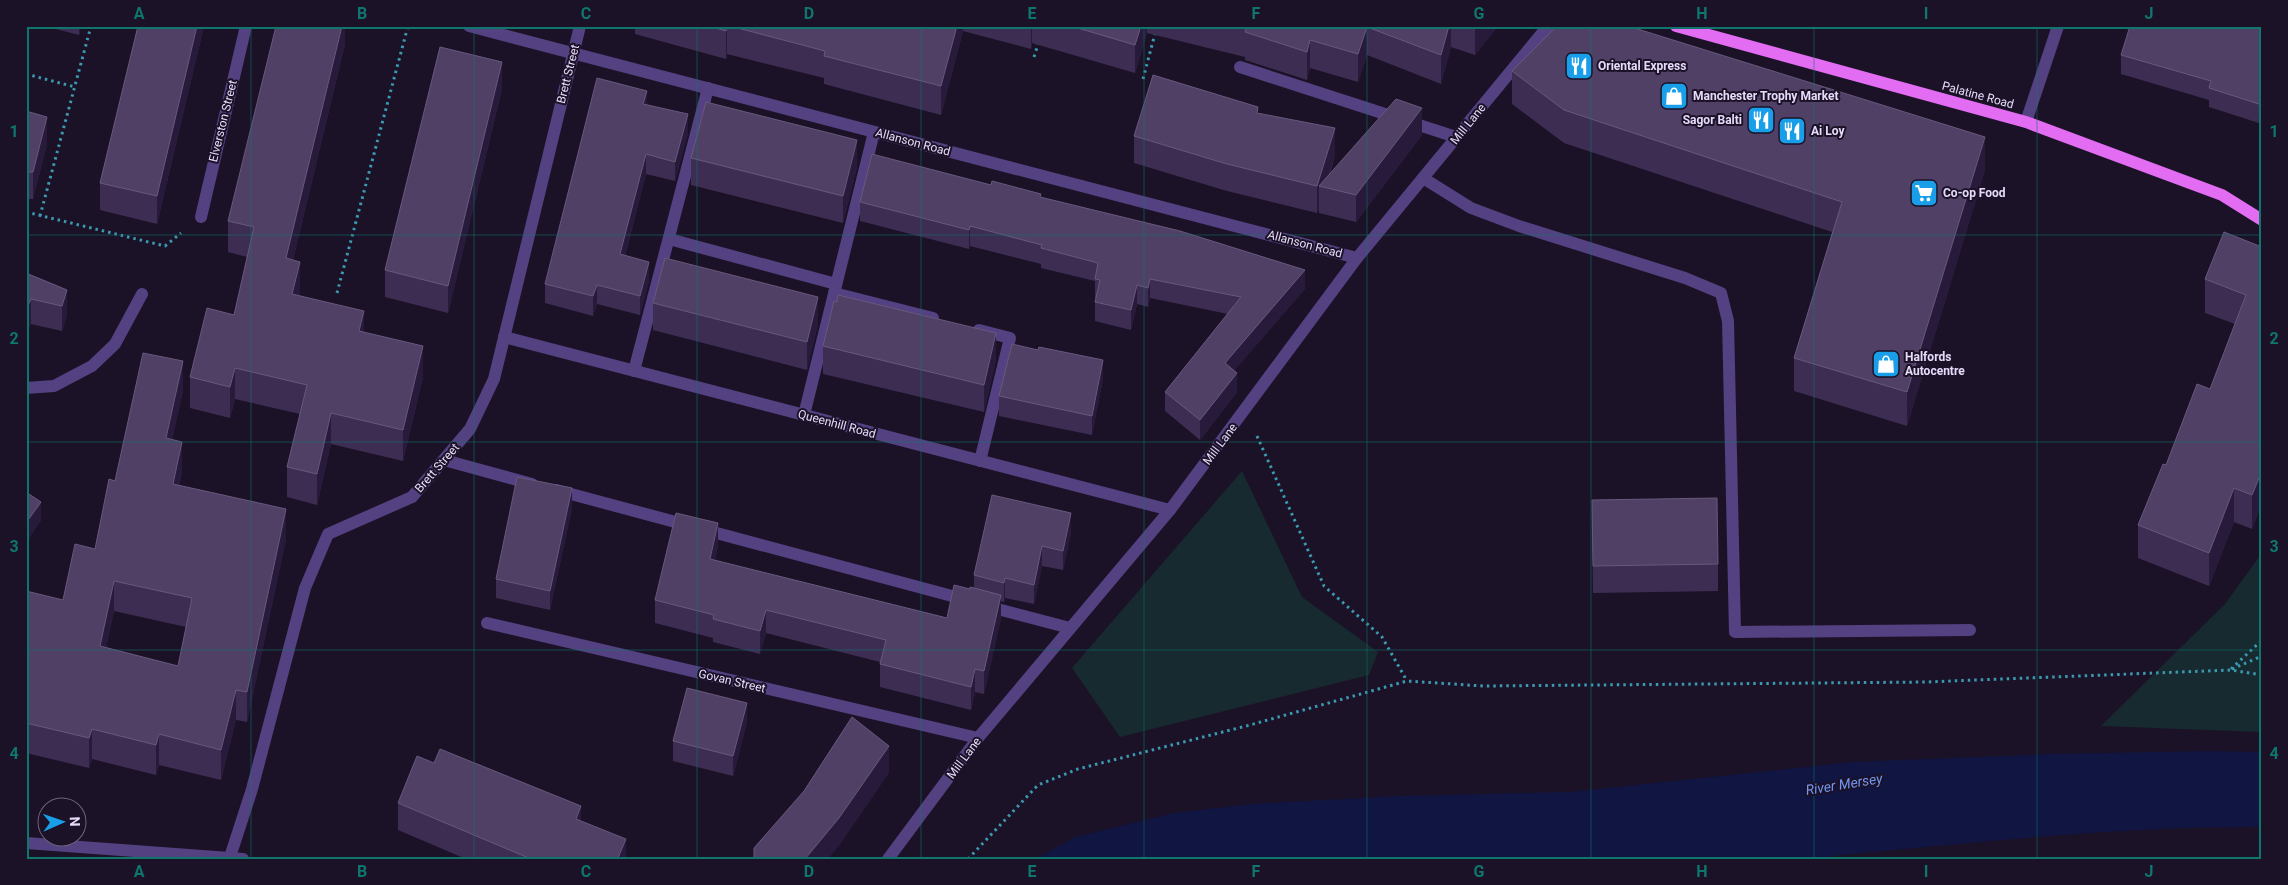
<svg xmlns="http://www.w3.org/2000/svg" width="2288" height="885" font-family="Roboto,sans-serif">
  <rect width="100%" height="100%" fill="#1b1227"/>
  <g fill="#162a30">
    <polygon points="1242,471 1302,597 1378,652 1369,675 1120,737 1072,668"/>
    <polygon points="2262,553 2262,732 2101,726 2225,604"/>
  </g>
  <path fill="#101542" d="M2208,751L2262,752V827C2118,826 1973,843 1830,856L1821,859H1036L1075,837L1174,813L1251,804L1398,796L1570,792L1853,762L2050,754Z"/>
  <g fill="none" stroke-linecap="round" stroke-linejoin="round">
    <g stroke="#3b99b0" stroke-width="3" stroke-dasharray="2.5 4" stroke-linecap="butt">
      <polyline points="1034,57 1039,41"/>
      <polyline points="26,74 75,87"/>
      <polyline points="1143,79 1157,26"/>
      <polyline points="26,212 165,246 181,233"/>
      <polyline points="40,216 91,26"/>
      <polyline points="337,293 408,26"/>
      <polyline points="1257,436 1324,586 1382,637 1407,681"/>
      <polyline points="2231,669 2262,640"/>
      <polyline points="2232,669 2262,656"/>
      <polyline points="968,859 1038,785 1078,769 1250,725 1407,681 1483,686 1926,682 2231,670 2262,675"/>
    </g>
    <g stroke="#544181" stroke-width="12">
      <polyline points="469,26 1357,258"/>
      <polyline points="1240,67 1456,137"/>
      <polyline points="2026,122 2058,26"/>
      <polyline points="1423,178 1471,208 1519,226 1685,278 1721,293 1728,321 1735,632 1970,630"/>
      <polyline points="201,217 246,26"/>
      <polyline points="669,239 836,284"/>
      <polyline points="834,293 933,318"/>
      <polyline points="979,330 1010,338 980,461"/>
      <polyline points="504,337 1170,510"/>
      <polyline points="634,371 708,88"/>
      <polyline points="26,388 54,386 92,366 115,344 142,294"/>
      <polyline points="804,415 874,132"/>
      <polyline points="444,460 532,484"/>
      <polyline points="556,490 967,600"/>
      <polyline points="986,606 1070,628"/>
      <polyline points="487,623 978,738"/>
      <polyline points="26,843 243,859"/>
      <polyline points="230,857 252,789 305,588 328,534 412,497 470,429 494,379 580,26"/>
      <polyline points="888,859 978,738 1170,510 1357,258 1548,26"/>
    </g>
    <polyline stroke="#e26cf2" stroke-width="12" points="1676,26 2026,122 2222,195 2262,220"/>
  </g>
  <g fill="#3e2d53" fill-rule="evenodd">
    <polygon points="44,26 81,26 79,35"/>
    <polygon points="138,26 204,26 157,224 100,210 100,183"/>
    <polygon points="345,26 345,44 293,260 300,293 299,296 364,332 423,377 403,461 331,444 317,505 287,497 287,467 300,414 235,399 230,418 190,408 190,377 234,315 247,257 228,252 228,221"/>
    <polygon points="635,26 909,27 1498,26 1475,55 1451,47 1441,84 1367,55 1358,82 1310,68 1307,80 1245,60 1245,57 1147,33 1135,73 1032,43 1031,49 963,31 941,115 824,84 824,78 727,54 726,59 635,34"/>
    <polygon points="1973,26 1982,26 1982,29"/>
    <polygon points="2262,26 2262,124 2209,107 2209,100 2121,74 2121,55"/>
    <polygon points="1512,71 1985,170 1907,426 1794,391 1794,358 1832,232 1564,143 1512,104"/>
    <polygon points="502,89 448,313 385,297 385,270"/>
    <polygon points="647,104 688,133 675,181 646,174 625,256 649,281 640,315 597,304 593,316 545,303 545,284"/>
    <polygon points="26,111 47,144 33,199 26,199"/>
    <polygon points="1258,113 1335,155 1330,174 1422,135 1356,222 1319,213 1319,209 1317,213 1227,191 1134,163 1134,136"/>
    <polygon points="691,158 857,167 843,223 691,185"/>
    <polygon points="991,185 1041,197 1305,289 1234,370 1237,392 1200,440 1165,411 1165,392 1228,314 1150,298 1148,307 1137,304 1131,330 1095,321 1095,302 1096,298 1095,298 1095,281 1041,268 1041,264 970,246 969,249 860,221 860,202"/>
    <polygon points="2262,247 2262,504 2252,529 2234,522 2209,586 2138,558 2138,525 2166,465 2210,389 2235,324 2205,313 2205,279"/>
    <polygon points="26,273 67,290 67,315 62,331 31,324"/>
    <polygon points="837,302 996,360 984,412 823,374 823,346"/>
    <polygon points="653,303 818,324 807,370 653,330"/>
    <polygon points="1103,379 1092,435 999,416 999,396"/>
    <path d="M183,391L172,439L182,472L179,486L286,539L247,722L236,720L221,780L159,765L156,775L92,759L89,768L26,753V591L63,600L95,549L115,481ZM114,611L186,627L178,666L106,648Z"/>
    <polygon points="1592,500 1718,564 1718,591 1593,593"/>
    <polygon points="572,508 550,610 496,598 496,579"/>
    <polygon points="1071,533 1063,570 1042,566 1034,604 1005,598 1004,602 1001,601 1001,618 984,694 975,692 971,710 880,687 880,662 766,633 760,654 713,642 713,638 655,623 655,600 718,546 715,560 947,618 970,589 974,587 974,575"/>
    <polygon points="747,722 733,776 673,761 673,741"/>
    <polygon points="398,803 581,821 626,859 466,859 398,830"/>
  </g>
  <g fill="#281a3a">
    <polygon points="79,26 81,26 79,35"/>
    <polygon points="197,26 204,26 157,224 157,196"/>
    <polygon points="342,26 345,26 345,44 286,289 286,258"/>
    <polygon points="727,26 727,54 726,59 726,31"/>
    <polygon points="957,26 963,26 963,31 941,115 941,86"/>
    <polygon points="1031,26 1032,26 1032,43 1031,49"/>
    <polygon points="1141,26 1147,26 1147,33 1135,73 1135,45"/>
    <polygon points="1449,26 1451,26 1451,47 1441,84 1441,55"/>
    <polygon points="1476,26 1498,26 1475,55 1475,27"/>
    <polygon points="1367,27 1367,55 1358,82 1358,54"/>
    <polygon points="1310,40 1310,68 1307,80 1307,52"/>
    <polygon points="502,62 502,89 448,313 448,286"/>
    <polygon points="647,91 647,110 643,104"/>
    <polygon points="1422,108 1422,135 1356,222 1356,195"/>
    <polygon points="688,114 688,133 675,181 675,162"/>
    <polygon points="47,117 47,144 33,199 33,172"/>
    <polygon points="1335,128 1335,155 1325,187 1319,186 1319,209 1317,213 1317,186"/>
    <polygon points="1985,137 1985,170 1907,426 1907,392"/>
    <polygon points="857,140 857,167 843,223 843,196"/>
    <polygon points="646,154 646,174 620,274 620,254"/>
    <polygon points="970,226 970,246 969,249 969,230"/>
    <polygon points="300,262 300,293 292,325 292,294"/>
    <polygon points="649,262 649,281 640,315 640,296"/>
    <polygon points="1305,270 1305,289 1225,382 1225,363"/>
    <polygon points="1150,279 1150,298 1148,307 1148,288"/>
    <polygon points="597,285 597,304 593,316 593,296"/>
    <polygon points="1137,285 1137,304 1131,330 1131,310"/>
    <polygon points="67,290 67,315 62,331 62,306"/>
    <polygon points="818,297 818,324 807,370 807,342"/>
    <polygon points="31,299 31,324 26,335 26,310"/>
    <polygon points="364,311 364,342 359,331"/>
    <polygon points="996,333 996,360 984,412 984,385"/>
    <polygon points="423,346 423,377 403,461 403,430"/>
    <polygon points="1103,360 1103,379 1092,435 1092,416"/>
    <polygon points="183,361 183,391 166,468 166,438"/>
    <polygon points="235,368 235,399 230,418 230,387"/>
    <polygon points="1237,373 1237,392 1200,440 1200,420"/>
    <polygon points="331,413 331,444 317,505 317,474"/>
    <polygon points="182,442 182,472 173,514 173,484"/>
    <polygon points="2262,471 2262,504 2252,529 2252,495"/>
    <polygon points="572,488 572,508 550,610 550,591"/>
    <polygon points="2234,488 2234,522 2209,586 2209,553"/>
    <polygon points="41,502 41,521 26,543 26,523"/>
    <polygon points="286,509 286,539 247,722 247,692"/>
    <polygon points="1071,513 1071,533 1063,570 1063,551"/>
    <polygon points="718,523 718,546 710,582 710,559"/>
    <polygon points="1042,546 1042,566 1034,604 1034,585"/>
    <polygon points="1005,578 1005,598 1004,602 1004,583"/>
    <polygon points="114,581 114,611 100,676 100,646"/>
    <polygon points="1001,595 1001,618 984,694 984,671"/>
    <polygon points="766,610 766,633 760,654 760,631"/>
    <polygon points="975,669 975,692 971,710 971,687"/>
    <polygon points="236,690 236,720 221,780 221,750"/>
    <polygon points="747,703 747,722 733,776 733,756"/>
    <polygon points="92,729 92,759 89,768 89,738"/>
    <polygon points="159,734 159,765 156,775 156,745"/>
    <polygon points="889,746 889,773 839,846 828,859 805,859"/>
    <polygon points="581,806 581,834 576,819"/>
    <polygon points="626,839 626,859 618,859"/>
  </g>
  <g fill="#504065" stroke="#68587d" fill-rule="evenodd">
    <polygon points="138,26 197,26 157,196 100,183"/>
    <polygon points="276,26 342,26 286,258 300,262 292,294 364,311 359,331 423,346 403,430 331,413 317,474 287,467 307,385 235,368 230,387 190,377 207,308 234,315 254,227 228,221"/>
    <polygon points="709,26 727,26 726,31"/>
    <polygon points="730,26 909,27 957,26 941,86 824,56 825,51"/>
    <polygon points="1071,26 1141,26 1135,45"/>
    <polygon points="1236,26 1449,26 1441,55 1367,27 1358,54 1310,40 1307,52 1245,32 1246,29"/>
    <polygon points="1557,26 1628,26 1985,137 1907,392 1794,358 1842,202 1564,110 1512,71"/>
    <polygon points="2130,26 2262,26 2262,105 2209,88 2211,81 2121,55"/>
    <polygon points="440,47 502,62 448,286 385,270"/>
    <polygon points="1153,75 1258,107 1257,113 1335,128 1317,186 1227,164 1134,136"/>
    <polygon points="597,78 647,91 643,104 688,114 675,162 646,154 620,254 649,262 640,296 597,285 593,296 545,284"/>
    <polygon points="1396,99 1422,108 1356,195 1319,186"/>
    <polygon points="706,102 857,140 843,196 691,158"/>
    <polygon points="26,111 47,117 33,172 26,172"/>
    <polygon points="872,154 991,185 992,181 1041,194 1040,197 1180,231 1305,270 1225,363 1237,373 1200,420 1165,392 1241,297 1150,279 1148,288 1137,285 1131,310 1095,302 1100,280 1095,279 1098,263 1041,248 1042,245 970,226 969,230 860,202"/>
    <polygon points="2224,232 2262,247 2262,471 2252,495 2234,488 2209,553 2138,525 2163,464 2166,465 2197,384 2210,389 2246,295 2205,279"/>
    <polygon points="665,258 818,297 807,342 653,303"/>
    <polygon points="26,273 67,290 62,306 31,299 26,310"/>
    <polygon points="838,295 996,333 984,385 823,346 834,301 837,302"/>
    <polygon points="1012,344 1038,350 1039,347 1103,360 1092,416 999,396"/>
    <path d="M143,353L183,361L166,438L182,442L173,484L286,509L247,692L236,690L221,750L159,734L156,745L92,729L89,738L26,723V591L63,600L75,544L95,549L109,479L115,481ZM114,581L192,598L178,666L100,646Z"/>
    <polygon points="517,477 572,488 550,591 496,579"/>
    <polygon points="26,492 41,502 26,523"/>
    <polygon points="992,495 1071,513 1063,551 1042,546 1034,585 1005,578 1004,583 974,575"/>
    <polygon points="1717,498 1718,564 1593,566 1592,500"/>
    <polygon points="676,513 718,523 710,559 947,618 954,585 970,589 970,587 1001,595 984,671 975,669 971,687 880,664 886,640 766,610 760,631 713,619 714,615 655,600"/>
    <polygon points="687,688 747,703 733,756 673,741"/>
    <polygon points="852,717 889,746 839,818 805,859 754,859 754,848 804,791"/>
    <polygon points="440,749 581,806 576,819 626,839 618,858 619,859 531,859 398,803 417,756 434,763"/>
  </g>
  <path fill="none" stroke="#0f766e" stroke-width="1" stroke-opacity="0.55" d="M251,26V859M474,26V859M697,26V859M921,26V859M1144,26V859M1367,26V859M1591,26V859M1814,26V859M2037,26V859M26,235H2262M26,442H2262M26,650H2262"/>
  <defs>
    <g id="restaurant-square" transform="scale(1.4375)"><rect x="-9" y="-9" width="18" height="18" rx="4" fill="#199fea" stroke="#1b1227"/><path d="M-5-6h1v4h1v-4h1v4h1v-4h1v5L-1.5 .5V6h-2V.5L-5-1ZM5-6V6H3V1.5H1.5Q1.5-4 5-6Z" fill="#fff"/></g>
    <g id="shop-square" transform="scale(1.4375)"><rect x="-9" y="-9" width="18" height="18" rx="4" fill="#199fea" stroke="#1b1227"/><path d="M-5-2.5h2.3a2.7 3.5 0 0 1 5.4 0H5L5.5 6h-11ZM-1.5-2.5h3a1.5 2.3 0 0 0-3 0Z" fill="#fff"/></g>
    <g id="supermarket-square" transform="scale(1.4375)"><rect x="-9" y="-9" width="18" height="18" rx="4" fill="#199fea" stroke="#1b1227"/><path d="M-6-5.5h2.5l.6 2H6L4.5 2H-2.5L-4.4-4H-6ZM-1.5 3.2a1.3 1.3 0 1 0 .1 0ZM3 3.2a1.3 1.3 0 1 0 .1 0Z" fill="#fff"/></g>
  </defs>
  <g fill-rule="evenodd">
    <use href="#restaurant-square" x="1579" y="66"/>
    <use href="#shop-square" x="1674" y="96"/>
    <use href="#restaurant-square" x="1761" y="120"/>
    <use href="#restaurant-square" x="1792" y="131"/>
    <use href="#supermarket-square" x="1924" y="193"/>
    <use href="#shop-square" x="1886" y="364"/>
  </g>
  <g text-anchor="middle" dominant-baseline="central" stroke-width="4" stroke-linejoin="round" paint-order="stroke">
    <g font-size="12" font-weight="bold" fill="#e7dbfc" stroke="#1b1227" text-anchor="start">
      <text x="1598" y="66">Oriental Express</text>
      <text x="1693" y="96">Manchester Trophy Market</text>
      <text x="1742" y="120" text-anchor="end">Sagor Balti</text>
      <text x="1811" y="131">Ai Loy</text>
      <text x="1943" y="193">Co-op Food</text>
      <text x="1905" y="357">Halfords<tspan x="1905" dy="14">Autocentre</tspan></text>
    </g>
    <g font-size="12" fill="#e7dbfc" stroke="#1b1227">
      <text transform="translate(568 74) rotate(-76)">Brett Street</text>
      <text transform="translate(1978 95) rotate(15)">Palatine Road</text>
      <text transform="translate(223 121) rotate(-76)">Elverston Street</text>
      <text transform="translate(1468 124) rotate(-51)">Mill Lane</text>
      <text transform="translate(913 142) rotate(15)">Allanson Road</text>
      <text transform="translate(1305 244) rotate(15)">Allanson Road</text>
      <text transform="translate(837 424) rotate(15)">Queenhill Road</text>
      <text transform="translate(1220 444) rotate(-53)">Mill Lane</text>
      <text transform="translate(437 468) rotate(-49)">Brett Street</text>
      <text transform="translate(732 681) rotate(13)">Govan Street</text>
      <text transform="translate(964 758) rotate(-53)">Mill Lane</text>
    </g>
    <g font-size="14" font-style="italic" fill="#7296f2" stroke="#1b1227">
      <text transform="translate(1844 784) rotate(-9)">River Mersey</text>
    </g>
  </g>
  <rect width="2288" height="885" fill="none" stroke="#1b1227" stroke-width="55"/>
  <g transform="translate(62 822) rotate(88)"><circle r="24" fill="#1b1227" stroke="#6d627c"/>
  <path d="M0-4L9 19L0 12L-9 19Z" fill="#199fea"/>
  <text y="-8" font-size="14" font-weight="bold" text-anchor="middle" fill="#e7dbfc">N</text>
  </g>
  <rect x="28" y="28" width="2232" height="830" fill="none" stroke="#0f766e" stroke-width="2"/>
  <g font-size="16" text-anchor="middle" font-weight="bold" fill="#0f766e">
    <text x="139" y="19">A</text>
    <text x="362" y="19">B</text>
    <text x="586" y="19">C</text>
    <text x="809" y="19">D</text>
    <text x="1032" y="19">E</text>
    <text x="1256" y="19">F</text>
    <text x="1479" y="19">G</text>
    <text x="1702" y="19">H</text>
    <text x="1926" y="19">I</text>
    <text x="2149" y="19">J</text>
    <text x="14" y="137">1</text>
    <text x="2274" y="137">1</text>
    <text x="14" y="344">2</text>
    <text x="2274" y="344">2</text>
    <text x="14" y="552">3</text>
    <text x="2274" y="552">3</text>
    <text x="14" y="759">4</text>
    <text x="2274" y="759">4</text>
    <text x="139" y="877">A</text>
    <text x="362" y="877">B</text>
    <text x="586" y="877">C</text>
    <text x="809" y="877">D</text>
    <text x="1032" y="877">E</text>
    <text x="1256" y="877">F</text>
    <text x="1479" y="877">G</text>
    <text x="1702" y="877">H</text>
    <text x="1926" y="877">I</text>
    <text x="2149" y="877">J</text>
  </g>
</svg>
